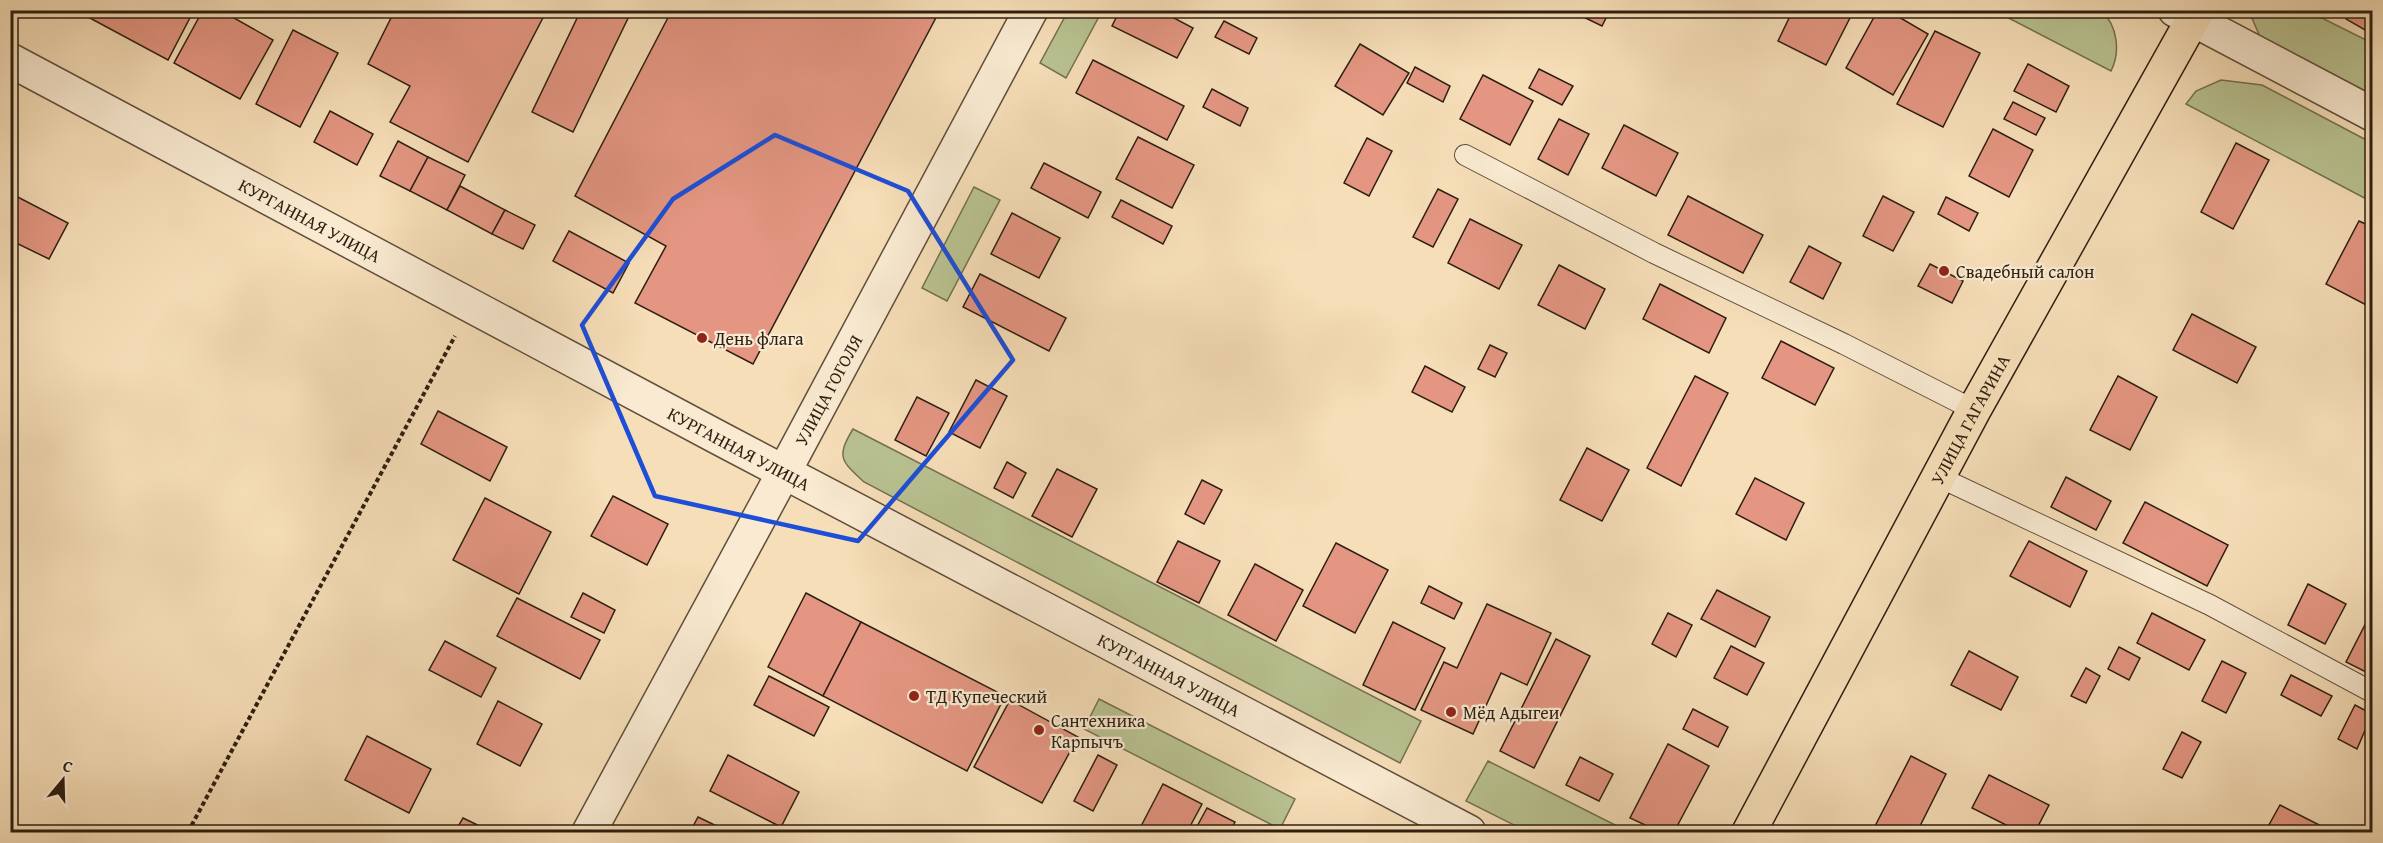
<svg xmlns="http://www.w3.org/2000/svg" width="2383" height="843" font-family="'Gentium Book Plus',serif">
  <rect width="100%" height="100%" fill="#f6deb8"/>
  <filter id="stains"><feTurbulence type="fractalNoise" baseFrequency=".00333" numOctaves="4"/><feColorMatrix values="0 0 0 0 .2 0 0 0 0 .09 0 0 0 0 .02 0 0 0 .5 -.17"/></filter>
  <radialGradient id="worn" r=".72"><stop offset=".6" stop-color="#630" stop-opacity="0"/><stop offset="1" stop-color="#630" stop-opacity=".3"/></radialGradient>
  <g fill="#b9c291" stroke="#737051" stroke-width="1.5">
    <polygon points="1068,11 1102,11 1066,78 1040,63"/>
    <path d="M1995,11H2102C2117,26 2121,51 2111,71Z"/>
    <polygon points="2249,11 2308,11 2372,43 2372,101 2260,37"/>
    <polygon points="2221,80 2262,85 2372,143 2372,202 2186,104 2196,91"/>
    <polygon points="974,187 1000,200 947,301 922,288"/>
    <path d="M853,429L1421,721L1400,763L864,482C841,461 836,457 853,429Z"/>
    <polygon points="1099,699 1295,799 1280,829 1084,729"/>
    <polygon points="1488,761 1629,832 1528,832 1466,801"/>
  </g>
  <g fill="#e49682" stroke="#2d1f11" stroke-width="1.5">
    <polygon points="75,10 194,10 168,60"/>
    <polygon points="203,10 220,10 273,40 240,99 174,63"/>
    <polygon points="395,10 547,10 468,162 390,122 410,86 368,64"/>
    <polygon points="581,10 632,10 573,132 532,112"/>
    <polygon points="672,10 940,10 753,364 635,303 666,246 575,196"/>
    <polygon points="1120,10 1159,10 1193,28 1177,58 1112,26"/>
    <polygon points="1569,10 1610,10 1602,26"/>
    <polygon points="1793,10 1854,10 1826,65 1778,41"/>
    <polygon points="1878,10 1887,10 1928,34 1893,95 1846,68"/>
    <polygon points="2350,10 2372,10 2372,34 2346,19"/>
    <polygon points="1224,21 1257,38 1249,54 1215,37"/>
    <polygon points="293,30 338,53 300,127 256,104"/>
    <polygon points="1935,31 1980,53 1943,127 1897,104"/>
    <polygon points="1360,44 1409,73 1383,115 1335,86"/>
    <polygon points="1093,60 1184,106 1167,140 1076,93"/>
    <polygon points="2028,64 2069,86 2056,112 2014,91"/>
    <polygon points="1415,67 1450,86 1443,102 1407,83"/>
    <polygon points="1539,69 1573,86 1562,105 1529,88"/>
    <polygon points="1483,75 1533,101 1510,145 1460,119"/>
    <polygon points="1212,89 1248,108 1240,126 1203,107"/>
    <polygon points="2013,102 2045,118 2036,135 2004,119"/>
    <polygon points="330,111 373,134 357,165 314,142"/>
    <polygon points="1559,119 1589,134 1568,175 1538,159"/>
    <polygon points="1624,125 1678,153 1656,196 1602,168"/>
    <polygon points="1993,129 2033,150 2009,197 1969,176"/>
    <polygon points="1138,137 1194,165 1172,208 1116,179"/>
    <polygon points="1367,138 1392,151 1369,196 1344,183"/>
    <polygon points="398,141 428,157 410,191 380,176"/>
    <polygon points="2236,143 2269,160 2233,229 2201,212"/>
    <polygon points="428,157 465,175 447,210 410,191"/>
    <polygon points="1044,163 1101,192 1088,218 1031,188"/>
    <polygon points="460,186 505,210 492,234 447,210"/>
    <polygon points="1438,189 1458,199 1433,247 1413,237"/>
    <polygon points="10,193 68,223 49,259 10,240"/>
    <polygon points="1688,196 1763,235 1743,273 1668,235"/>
    <polygon points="1883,196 1914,212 1893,251 1863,236"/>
    <polygon points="1946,197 1978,213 1969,231 1938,214"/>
    <polygon points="1121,200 1172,226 1163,244 1112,217"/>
    <polygon points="505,210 535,225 523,249 492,234"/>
    <polygon points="1012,213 1060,238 1039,278 991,254"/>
    <polygon points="1470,219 1522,245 1499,289 1448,263"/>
    <polygon points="2359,221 2372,227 2372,308 2326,284"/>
    <polygon points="569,231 629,263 613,293 553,261"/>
    <polygon points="1809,246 1841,263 1823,299 1790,282"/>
    <polygon points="1930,264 1963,281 1952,303 1918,286"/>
    <polygon points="1559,265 1605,289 1585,329 1538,305"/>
    <polygon points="980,274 1066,318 1049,351 963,307"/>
    <polygon points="1660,284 1726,318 1709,353 1643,319"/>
    <polygon points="2192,314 2256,347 2237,383 2173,350"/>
    <polygon points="1781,341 1834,368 1815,405 1762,378"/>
    <polygon points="1490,345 1507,353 1495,377 1478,369"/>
    <polygon points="1425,366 1465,387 1452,412 1412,392"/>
    <polygon points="1695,376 1728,393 1681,486 1647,468"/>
    <polygon points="2118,376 2157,397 2130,450 2090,430"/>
    <polygon points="976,380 1007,396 980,448 949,432"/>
    <polygon points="917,397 949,413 926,456 895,440"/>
    <polygon points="438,411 507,447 490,481 421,444"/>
    <polygon points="1587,448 1629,470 1602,521 1560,500"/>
    <polygon points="1007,462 1026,473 1013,498 994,488"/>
    <polygon points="1057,469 1097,489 1072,537 1032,516"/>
    <polygon points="2066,477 2111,501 2096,530 2051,507"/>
    <polygon points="1755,478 1804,503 1786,540 1736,514"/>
    <polygon points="1202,480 1222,490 1204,524 1185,514"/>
    <polygon points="613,496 668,524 647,565 591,536"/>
    <polygon points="485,498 551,532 519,594 453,560"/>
    <polygon points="2145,502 2228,545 2207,586 2123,543"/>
    <polygon points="1178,541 1220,561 1199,603 1157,582"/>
    <polygon points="2029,541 2087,571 2070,607 2010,576"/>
    <polygon points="1336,543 1388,570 1355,633 1303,606"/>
    <polygon points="1255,564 1303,590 1276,641 1228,615"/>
    <polygon points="2308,584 2346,604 2325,644 2288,625"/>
    <polygon points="1429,586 1462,603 1454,619 1421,603"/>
    <polygon points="1717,590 1770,617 1755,647 1701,619"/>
    <polygon points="583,593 615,610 604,633 571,617"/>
    <polygon points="806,593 861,622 823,696 768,667"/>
    <polygon points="517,598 600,640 580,679 497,636"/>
    <polygon points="1487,604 1551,633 1527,685 1501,673 1473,734 1421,710 1444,662 1457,668"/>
    <polygon points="1668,613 1692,625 1676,657 1652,644"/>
    <polygon points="2152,613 2205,640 2189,670 2137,643"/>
    <polygon points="2371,613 2372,614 2372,675 2346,662"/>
    <polygon points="861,622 1005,696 967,771 823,696"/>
    <polygon points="1393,622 1445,648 1415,710 1363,685"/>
    <polygon points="1556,639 1590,656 1534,768 1500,751"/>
    <polygon points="445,641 496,668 481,697 429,670"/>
    <polygon points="1731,646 1764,663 1747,695 1714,678"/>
    <polygon points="2119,647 2140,658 2129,680 2108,669"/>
    <polygon points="1969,651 2018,677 2001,710 1951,685"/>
    <polygon points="2222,661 2246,673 2226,713 2202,701"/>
    <polygon points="2086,668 2100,676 2086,703 2071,696"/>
    <polygon points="2291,675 2332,696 2321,716 2281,695"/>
    <polygon points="769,676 829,707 814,736 754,705"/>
    <polygon points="1010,700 1078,737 1042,803 974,767"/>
    <polygon points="498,701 542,724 520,766 477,744"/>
    <polygon points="2355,705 2372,714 2357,749 2338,739"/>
    <polygon points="1693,709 1728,727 1718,747 1683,729"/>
    <polygon points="2182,732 2201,742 2182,778 2163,769"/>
    <polygon points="367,736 431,769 409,813 345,780"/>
    <polygon points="1668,744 1709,766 1674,832 1660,832 1630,818"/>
    <polygon points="728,755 799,792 781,827 710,791"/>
    <polygon points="1098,755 1117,765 1093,811 1074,801"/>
    <polygon points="1911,756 1946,774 1917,832 1872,832"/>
    <polygon points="1580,757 1613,774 1599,801 1566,785"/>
    <polygon points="1989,775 2049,805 2035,832 2020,832 1972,808"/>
    <polygon points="1163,784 1202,804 1187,832 1144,832 1139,830"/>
    <polygon points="2280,805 2333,832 2265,832"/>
    <polygon points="1207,808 1235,822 1230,832 1194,832"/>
    <polygon points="698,817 729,832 690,832"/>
    <polygon points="463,818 492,832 455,832"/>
  </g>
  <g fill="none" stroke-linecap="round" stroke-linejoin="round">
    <g stroke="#5f4f3b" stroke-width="22">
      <g id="service">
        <polyline points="1465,155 1654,253 1844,344 1974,410"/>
        <polyline points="1939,477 2210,605 2372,692"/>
      </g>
    </g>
    <g stroke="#5f4f3b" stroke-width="36">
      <g id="minor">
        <polyline points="2175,10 2372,114"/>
        <path id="s1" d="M784,472L1031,10"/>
      </g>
    </g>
    <g stroke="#5f4f3b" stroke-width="36">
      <g id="tertiary">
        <path id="s2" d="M10,60L721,439L1469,832"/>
        <polyline points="589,832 784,472"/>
      </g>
    </g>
    <g stroke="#2d1f11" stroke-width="36">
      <g id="primary">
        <path id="s3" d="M1749,832L1974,410L2198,10"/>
      </g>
    </g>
    <polyline stroke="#2d1f11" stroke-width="4" stroke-dasharray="4.5 3" stroke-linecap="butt" points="188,832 455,336"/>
    <use href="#service" stroke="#f9ead1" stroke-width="20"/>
    <use href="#minor" stroke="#f9ead1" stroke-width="33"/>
    <use href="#tertiary" stroke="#f9ead1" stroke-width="33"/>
    <use href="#primary" stroke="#f6deb8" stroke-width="33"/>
  </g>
  <path fill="none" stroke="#1d4ed8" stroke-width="4.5" stroke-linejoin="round" d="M775,135L908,191L1013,360L858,541L655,496L582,325L673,199Z"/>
  <g fill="#8f2418" stroke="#f9ead1" stroke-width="2">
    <circle cx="1944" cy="271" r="6"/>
    <circle cx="702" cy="338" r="6"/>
    <circle cx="914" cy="696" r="6"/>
    <circle cx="1451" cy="712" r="6"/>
    <circle cx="1039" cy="730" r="6"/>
  </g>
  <g text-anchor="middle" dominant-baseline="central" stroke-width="4.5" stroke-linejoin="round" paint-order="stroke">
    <g font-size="18" fill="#2d1f11" stroke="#f9ead1">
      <text stroke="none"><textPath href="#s2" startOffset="340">КУРГАННАЯ УЛИЦА</textPath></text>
      <text stroke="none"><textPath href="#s1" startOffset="93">УЛИЦА ГОГОЛЯ</textPath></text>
      <text stroke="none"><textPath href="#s3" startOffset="468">УЛИЦА ГАГАРИНА</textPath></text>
      <text stroke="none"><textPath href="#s2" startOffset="826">КУРГАННАЯ УЛИЦА</textPath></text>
      <text stroke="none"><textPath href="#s2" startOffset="1312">КУРГАННАЯ УЛИЦА</textPath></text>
    </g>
    <g font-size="18" fill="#2d1f11" stroke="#f9ead1" text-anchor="start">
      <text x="1956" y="271">Свадебный салон</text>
      <text x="714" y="338">День флага</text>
      <text x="926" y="696">ТД Купеческий</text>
      <text x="1463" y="712">Мёд Адыгеи</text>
      <text x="1051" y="720">Сантехника<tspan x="1051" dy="21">Карпычъ</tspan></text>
    </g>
  </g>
  <rect width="2383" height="843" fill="none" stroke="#f6deb8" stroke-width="36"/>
  <rect x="12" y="12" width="2359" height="819" fill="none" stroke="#2d1f11" stroke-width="3"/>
  <rect x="18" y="18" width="2347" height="807" fill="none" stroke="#2d1f11" stroke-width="1.5"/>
  <g transform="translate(63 780) rotate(19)" stroke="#f9ead1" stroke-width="4.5" paint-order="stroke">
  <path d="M0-4.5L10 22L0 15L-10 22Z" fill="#2d1f11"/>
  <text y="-9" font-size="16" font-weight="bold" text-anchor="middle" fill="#2d1f11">С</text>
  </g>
  <rect width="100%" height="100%" filter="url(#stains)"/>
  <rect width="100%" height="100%" fill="url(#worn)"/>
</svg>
